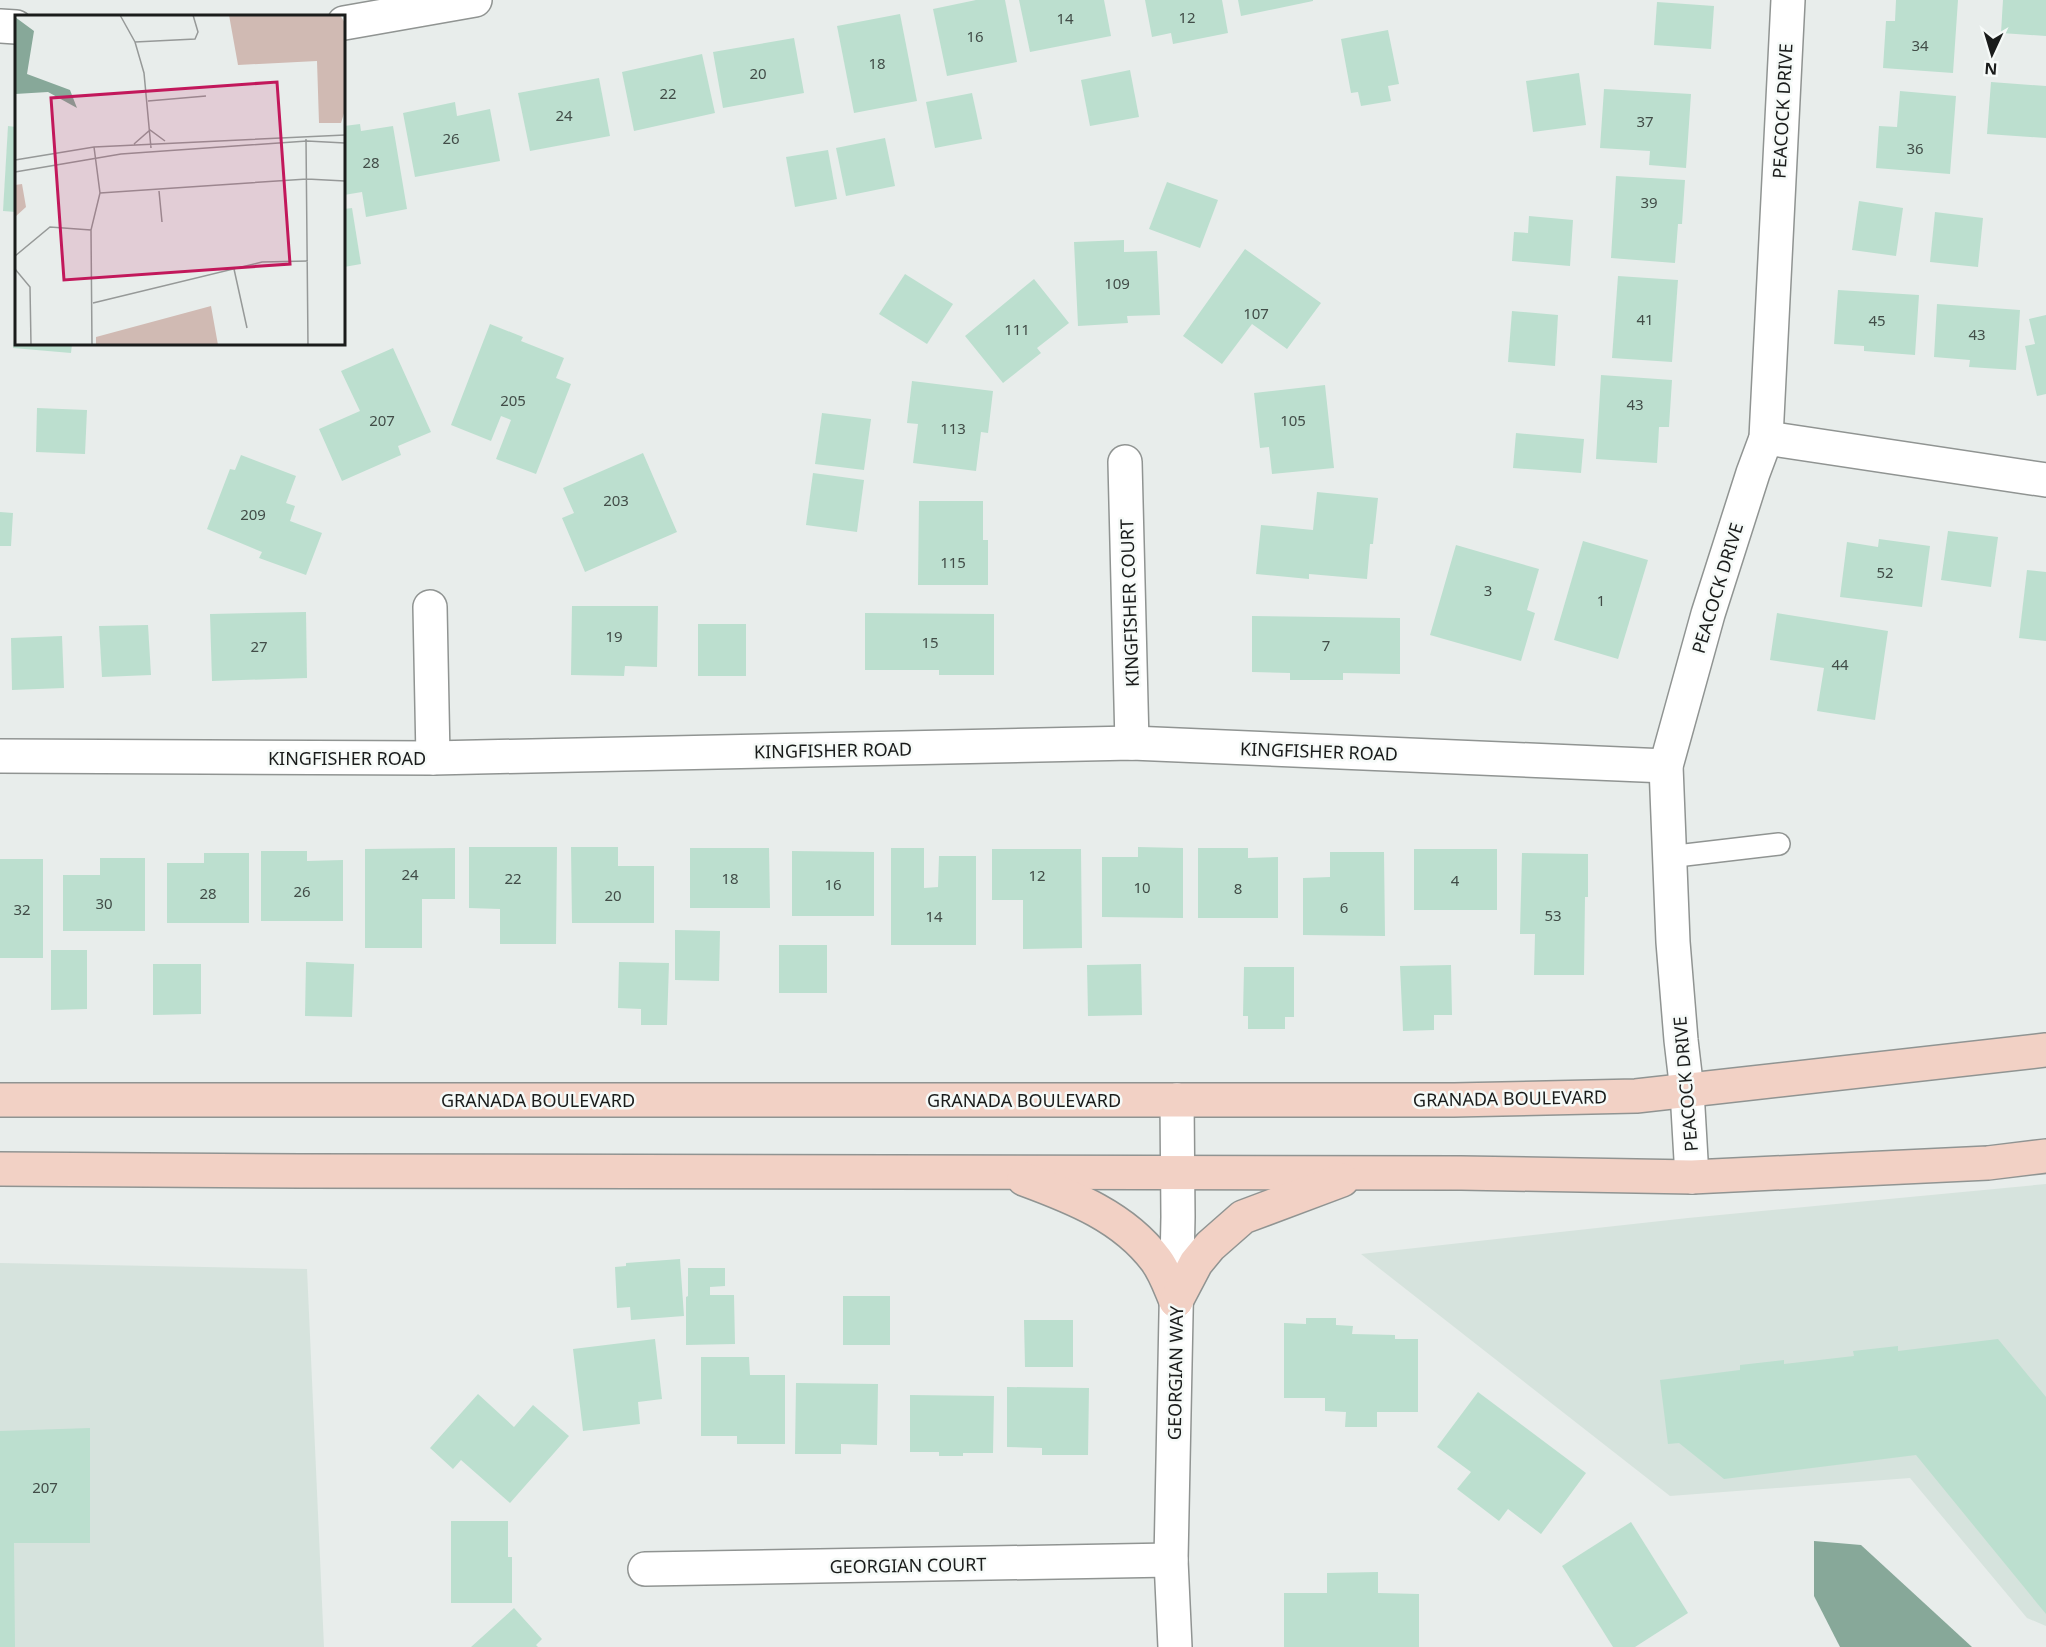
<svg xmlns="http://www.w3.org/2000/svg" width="2046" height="1647" font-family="'Noto Sans',sans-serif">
  <rect width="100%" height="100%" fill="#e8edeb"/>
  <g fill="#d6e3dd">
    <polygon points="2046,1184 2046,1626 2027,1618 1910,1478 1670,1496 1361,1254 1688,1218"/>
    <polygon points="0,1263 307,1269 324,1647 0,1647"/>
  </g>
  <polygon fill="#87a899" points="1814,1541 1861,1545 1972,1647 1840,1647 1814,1596"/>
  <g fill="#bcdfcf">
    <polygon points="976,0 1005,0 1017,62 947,76 933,9"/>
    <polygon points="1019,0 1104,0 1111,36 1030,52"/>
    <polygon points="1145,0 1222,0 1228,33 1173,44 1171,33 1152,37"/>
    <polygon points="1238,0 1313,0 1313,1 1241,16"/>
    <polygon points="1896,0 1958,0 1953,73 1883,68 1886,21 1895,21"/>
    <polygon points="2003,0 2046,0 2046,36 2001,33"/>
    <polygon points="1657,2 1714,6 1711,49 1654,45"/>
    <polygon points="900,14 917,101 854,113 837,26"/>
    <polygon points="1388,30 1399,84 1388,86 1391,101 1361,106 1358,92 1351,93 1341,39"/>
    <polygon points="794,38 804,93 723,108 713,52"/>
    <polygon points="702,54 715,113 634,131 622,72"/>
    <polygon points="1130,70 1139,117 1090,126 1081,80"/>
    <polygon points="1579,73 1586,125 1533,132 1526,81"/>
    <polygon points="599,78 610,136 530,151 518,93"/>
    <polygon points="1991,82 2046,86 2046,138 1987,134"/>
    <polygon points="1604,89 1691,94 1686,168 1649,165 1650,151 1600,148"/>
    <polygon points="1900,91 1956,96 1950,174 1876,168 1879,126 1897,127"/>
    <polygon points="972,93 982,139 935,148 926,102"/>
    <polygon points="455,102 457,116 490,109 500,161 415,177 403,113"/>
    <polygon points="360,124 361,131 393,126 407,209 366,217 362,192 344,195 344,126"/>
    <polygon points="8,126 16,127 16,212 3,211"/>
    <polygon points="885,138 895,186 846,196 836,148"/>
    <polygon points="828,150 837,199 795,207 786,157"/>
    <polygon points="1616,176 1685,180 1682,224 1678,224 1675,263 1611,258"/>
    <polygon points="1167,182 1218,200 1200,248 1149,229"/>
    <polygon points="1859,201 1903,208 1896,256 1852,250"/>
    <polygon points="352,208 361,264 344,267 344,209"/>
    <polygon points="1935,212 1983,218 1978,267 1930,262"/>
    <polygon points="1529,216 1573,220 1570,266 1512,261 1514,232 1528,233"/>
    <polygon points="1124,240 1124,252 1157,251 1160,315 1127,316 1128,323 1078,326 1074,242"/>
    <polygon points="1245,249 1321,303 1287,349 1252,324 1222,364 1183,336"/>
    <polygon points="905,274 953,304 927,344 879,314"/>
    <polygon points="1618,276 1678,280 1672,362 1612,358"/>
    <polygon points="1034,279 1069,323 1037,348 1041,353 1003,383 965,336"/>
    <polygon points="1838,290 1919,295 1915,355 1864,351 1864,346 1834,344"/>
    <polygon points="1937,304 2020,310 2016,370 1969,367 1970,360 1934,357"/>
    <polygon points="1512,311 1558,315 1555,366 1508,362"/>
    <polygon points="2046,315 2046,394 2037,396 2025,346 2035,344 2029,319"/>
    <polygon points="490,324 523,337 521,341 564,358 556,378 571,384 536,474 496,459 511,420 501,416 491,441 451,425"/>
    <polygon points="15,332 16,332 16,344 72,344 71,353 13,348"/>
    <polygon points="393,348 431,432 398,446 401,455 342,481 319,429 360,411 341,371"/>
    <polygon points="1601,375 1672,380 1669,427 1659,427 1657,463 1596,459"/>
    <polygon points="912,381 993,391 988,433 981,432 976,471 913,463 918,424 907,423"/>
    <polygon points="1325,385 1334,468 1272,474 1269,447 1260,448 1254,393"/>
    <polygon points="37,408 87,410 85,454 36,452"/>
    <polygon points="822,413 871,419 864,470 815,464"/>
    <polygon points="1516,433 1584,439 1581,473 1513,468"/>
    <polygon points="643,453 677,532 585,572 562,518 574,513 563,488"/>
    <polygon points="241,455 296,476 286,503 295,506 290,521 322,533 306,575 259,558 262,552 207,529 230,469 235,470"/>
    <polygon points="813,473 864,480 857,532 806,525"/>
    <polygon points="1317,492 1378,498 1373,544 1370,544 1367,579 1309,574 1309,579 1256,574 1261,525 1313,530"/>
    <polygon points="919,501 983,501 983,540 988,540 988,585 918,585"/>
    <polygon points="0,512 13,513 11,546 0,546"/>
    <polygon points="1948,531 1998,537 1991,587 1941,580"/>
    <polygon points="1879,539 1930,546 1922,607 1840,597 1847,542 1878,547"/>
    <polygon points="1583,541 1648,560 1618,659 1554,640"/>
    <polygon points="1456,545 1539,569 1527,610 1535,613 1521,661 1430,635"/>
    <polygon points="2027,570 2046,572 2046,641 2019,638"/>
    <polygon points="572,606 658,606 657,667 625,666 624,676 571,675"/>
    <polygon points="306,612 307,678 212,681 210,614"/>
    <polygon points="865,613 994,614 994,675 939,675 939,670 865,670"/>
    <polygon points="1777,613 1888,631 1875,720 1817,711 1824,668 1770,660"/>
    <polygon points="1252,616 1400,618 1400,674 1343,673 1343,680 1290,680 1290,673 1252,672"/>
    <rect x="698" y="624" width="48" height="52"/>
    <polygon points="148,625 151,675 102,677 99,626"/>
    <polygon points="62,636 64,688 12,690 11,638"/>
    <polygon points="469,847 557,847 556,944 500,944 500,909 469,908"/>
    <polygon points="571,847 618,847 618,866 654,866 654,923 572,923"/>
    <polygon points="1138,847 1183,848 1183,918 1102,917 1102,857 1138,857"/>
    <polygon points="455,848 455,899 422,899 422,948 365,948 365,849"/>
    <polygon points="690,848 769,848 770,908 690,908"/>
    <polygon points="891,848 924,848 924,888 938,887 939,856 976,856 976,945 891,945"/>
    <polygon points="1198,848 1248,848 1248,858 1278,857 1278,918 1198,918"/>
    <polygon points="992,849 1081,849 1082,948 1023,949 1023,900 992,900"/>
    <rect x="1414" y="849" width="83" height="61"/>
    <polygon points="261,851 307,851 307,861 343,860 343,921 261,921"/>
    <polygon points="792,851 874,852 874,916 792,916"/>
    <polygon points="1330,852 1384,852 1385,936 1303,935 1303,878 1330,877"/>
    <polygon points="204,853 249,853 249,923 167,923 167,863 204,863"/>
    <polygon points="1522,853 1588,854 1588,897 1585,897 1584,975 1534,975 1535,934 1520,934"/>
    <polygon points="100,858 145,858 145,931 63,931 63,875 100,875"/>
    <rect x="0" y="859" width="43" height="99"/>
    <polygon points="675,930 720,931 719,981 675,980"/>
    <rect x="779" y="945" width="48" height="48"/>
    <polygon points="51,950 87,950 87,1009 51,1010"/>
    <polygon points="306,962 354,964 352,1017 305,1016"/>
    <polygon points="619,962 669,963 667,1025 641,1025 641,1009 618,1008"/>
    <polygon points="153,964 201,964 201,1014 153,1015"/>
    <polygon points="1141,964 1142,1015 1088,1016 1087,965"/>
    <polygon points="1451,965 1452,1015 1434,1015 1434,1030 1403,1031 1400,966"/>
    <polygon points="1244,967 1294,967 1294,1017 1285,1017 1285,1029 1248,1029 1248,1016 1243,1016"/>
    <polygon points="680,1259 684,1316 631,1320 630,1307 617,1308 615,1267 626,1266 626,1263"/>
    <polygon points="688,1268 725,1268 725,1286 710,1287 710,1295 734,1295 735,1344 686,1345 686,1297 688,1296"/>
    <rect x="843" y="1296" width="47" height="49"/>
    <polygon points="1306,1318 1336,1318 1336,1325 1353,1326 1352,1334 1395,1335 1395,1339 1418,1339 1418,1412 1377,1412 1377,1427 1345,1427 1346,1412 1325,1411 1325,1398 1284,1398 1284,1323 1306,1324"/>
    <polygon points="1024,1320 1073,1320 1073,1367 1025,1367"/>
    <polygon points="655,1339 662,1399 638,1402 640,1424 583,1431 573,1349"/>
    <polygon points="1998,1339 2046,1397 2046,1614 1916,1455 1724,1479 1679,1443 1668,1444 1660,1380 1740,1370 1740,1365 1784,1360 1784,1364 1854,1356 1853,1351 1898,1346 1898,1351"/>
    <polygon points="701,1357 749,1357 750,1375 785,1375 785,1444 737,1444 737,1436 701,1436"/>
    <polygon points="796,1383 878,1384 877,1445 841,1444 841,1454 795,1454"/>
    <polygon points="1007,1387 1089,1388 1088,1455 1042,1455 1042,1448 1007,1447"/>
    <polygon points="1478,1392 1586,1473 1541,1534 1508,1509 1499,1521 1457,1489 1471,1472 1437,1447"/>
    <polygon points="478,1394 514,1427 533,1405 569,1436 510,1503 461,1460 453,1469 430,1448"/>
    <polygon points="910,1395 994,1396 993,1453 963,1453 963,1456 939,1456 939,1452 910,1452"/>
    <polygon points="90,1428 90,1543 14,1543 15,1647 0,1647 0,1431"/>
    <polygon points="451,1521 508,1521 508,1557 512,1557 512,1603 451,1603"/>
    <polygon points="1631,1522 1688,1613 1635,1647 1613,1647 1562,1566"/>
    <polygon points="1378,1572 1378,1593 1419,1594 1419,1647 1284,1647 1284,1593 1327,1593 1327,1573"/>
    <polygon points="514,1608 542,1639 536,1645 538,1647 471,1647"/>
  </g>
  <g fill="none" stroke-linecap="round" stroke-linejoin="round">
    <g stroke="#909492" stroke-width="24">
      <polyline id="service" points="1668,857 1779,844"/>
    </g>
    <g stroke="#909492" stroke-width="36">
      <g id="minor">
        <polyline points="344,23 475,0"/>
        <polyline points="0,26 16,27"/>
        <polyline points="1766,438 2046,480"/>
        <polyline points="1125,462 1132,743"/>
        <polyline points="430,607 433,758"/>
        <polyline points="0,756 433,758 1132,743 1666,766"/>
        <polyline points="1692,1177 1687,1091 1681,1040 1673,942 1666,766 1708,614 1753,473 1766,438 1788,0"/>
        <polyline points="645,1569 1171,1560"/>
      </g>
    </g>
    <g stroke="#909492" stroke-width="36">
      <polyline id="tertiary" points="1175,1647 1171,1560 1178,1217 1177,1100"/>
    </g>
    <g stroke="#909492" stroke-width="36">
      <g id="secondary">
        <polyline points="0,1100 1454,1100 1636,1096 2046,1050"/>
        <polyline points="0,1169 301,1171 1461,1173 1692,1177 1988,1163 2046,1156"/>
        <path d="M1024,1179C1073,1197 1124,1217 1156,1260C1165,1272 1170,1287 1176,1301"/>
        <polyline points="1176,1301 1196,1263 1210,1246 1243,1217 1342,1180"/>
      </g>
    </g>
    <use href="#service" stroke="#fff" stroke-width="21"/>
    <use href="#minor" stroke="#fff" stroke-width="33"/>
    <use href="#tertiary" stroke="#fff" stroke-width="33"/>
    <use href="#secondary" stroke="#f2d1c5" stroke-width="33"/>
  </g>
  <g text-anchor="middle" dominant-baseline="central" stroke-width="5" stroke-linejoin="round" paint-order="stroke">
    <g font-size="15" fill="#424d48">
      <text x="1187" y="17">12</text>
      <text x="1065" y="18">14</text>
      <text x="975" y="36">16</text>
      <text x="1920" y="45">34</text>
      <text x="877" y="63">18</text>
      <text x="758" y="73">20</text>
      <text x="668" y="93">22</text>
      <text x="564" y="115">24</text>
      <text x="1645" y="121">37</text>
      <text x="451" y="138">26</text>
      <text x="1915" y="148">36</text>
      <text x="371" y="162">28</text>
      <text x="1649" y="202">39</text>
      <text x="1117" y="283">109</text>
      <text x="1256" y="313">107</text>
      <text x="1645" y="319">41</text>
      <text x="1877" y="320">45</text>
      <text x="1017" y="329">111</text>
      <text x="1977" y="334">43</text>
      <text x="513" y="400">205</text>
      <text x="1635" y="404">43</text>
      <text x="382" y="420">207</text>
      <text x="1293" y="420">105</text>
      <text x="953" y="428">113</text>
      <text x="616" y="500">203</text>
      <text x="253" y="514">209</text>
      <text x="953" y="562">115</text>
      <text x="1885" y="572">52</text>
      <text x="1488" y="590">3</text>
      <text x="1601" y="600">1</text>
      <text x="614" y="636">19</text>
      <text x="930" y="642">15</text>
      <text x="1326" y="645">7</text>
      <text x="259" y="646">27</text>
      <text x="1840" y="664">44</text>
      <text x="410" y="874">24</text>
      <text x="1037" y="875">12</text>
      <text x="513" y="878">22</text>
      <text x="730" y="878">18</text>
      <text x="1455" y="880">4</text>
      <text x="833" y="884">16</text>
      <text x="1142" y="887">10</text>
      <text x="1238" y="888">8</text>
      <text x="302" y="891">26</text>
      <text x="208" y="893">28</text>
      <text x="613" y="895">20</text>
      <text x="104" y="903">30</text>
      <text x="1344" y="907">6</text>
      <text x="22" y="909">32</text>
      <text x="1553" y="915">53</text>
      <text x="934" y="916">14</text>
      <text x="45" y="1487">207</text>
    </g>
    <g font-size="18" fill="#1a1c1b" stroke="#f6faf8">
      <text transform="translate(1782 111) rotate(-87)">PEACOCK DRIVE</text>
      <text transform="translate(1717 588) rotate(-73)">PEACOCK DRIVE</text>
      <text transform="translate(1129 603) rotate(-92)">KINGFISHER COURT</text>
      <text transform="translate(833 750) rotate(-1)">KINGFISHER ROAD</text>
      <text transform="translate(1319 751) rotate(2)">KINGFISHER ROAD</text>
      <text x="347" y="758">KINGFISHER ROAD</text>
      <text transform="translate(1685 1084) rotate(-95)">PEACOCK DRIVE</text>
      <text transform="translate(1510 1098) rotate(-1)">GRANADA BOULEVARD</text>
      <text x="538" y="1100">GRANADA BOULEVARD</text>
      <text x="1024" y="1100">GRANADA BOULEVARD</text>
      <text transform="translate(1175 1373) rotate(-89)">GEORGIAN WAY</text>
      <text transform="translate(908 1565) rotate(-1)">GEORGIAN COURT</text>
    </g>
  </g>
  <g transform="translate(15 15)">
    <rect width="330" height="330" fill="#e8edeb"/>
    <path d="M214,0H325L330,8V95L326,108H304L302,46L223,50ZM7,169L11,192L0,202V170ZM196,291L203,330H81V322Z" fill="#d0bab3"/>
    <path d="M0,2L19,16L12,59L55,75L62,93L33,77L0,79Z" fill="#87a899"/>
    <path fill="none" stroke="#969998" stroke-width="1.5" d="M105,0L120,27L129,58L136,133M120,27L180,24L183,17L178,0M133,86L191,81M291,124L293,330M119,129L135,115L150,126M0,145L79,132L330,120M0,157L106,139L292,126L330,128M144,176L147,207M85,178L292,164L330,166M0,241L35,212L76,215M0,254L15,272L16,330M219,254L232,313M78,288L247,247L293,246M77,330L76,215L85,178L79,132"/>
    <path fill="#c2185b" fill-opacity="0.15" stroke="#c2185b" stroke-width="3" d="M262,67L275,249L49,265L36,83Z"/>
    <rect width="330" height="330" fill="none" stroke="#1a1c1b" stroke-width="3"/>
  </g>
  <g transform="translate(1992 54) rotate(184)" stroke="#f6faf8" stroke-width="4.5" paint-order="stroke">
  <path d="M0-4.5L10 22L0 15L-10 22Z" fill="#1a1c1b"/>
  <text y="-9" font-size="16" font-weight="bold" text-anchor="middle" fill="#1a1c1b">N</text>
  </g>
</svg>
